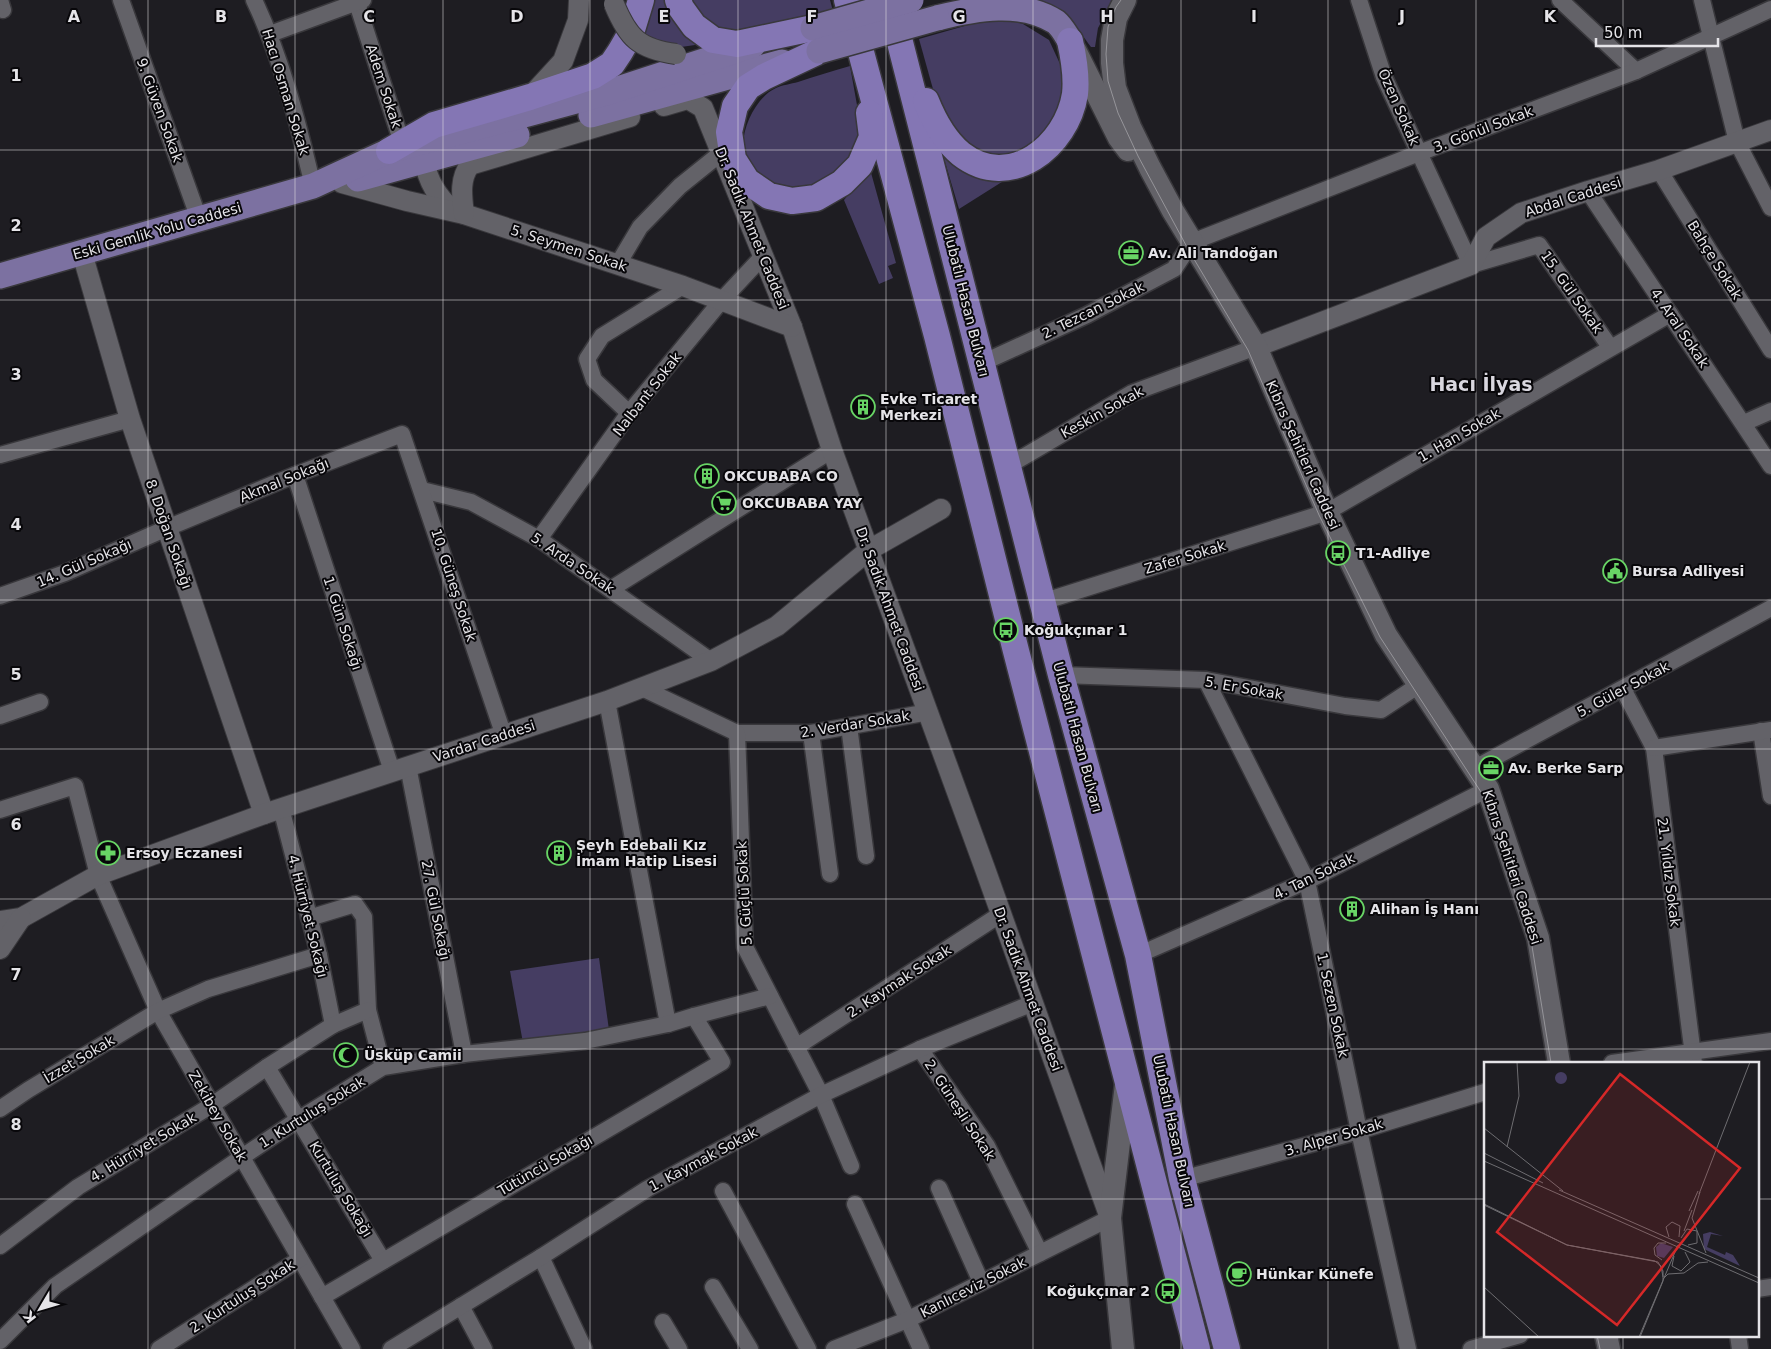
<svg xmlns="http://www.w3.org/2000/svg" width="1771" height="1349" font-family="'DejaVu Sans',sans-serif">
  <rect width="100%" height="100%" fill="#1e1d22"/>
  <g fill="#453d62">
    <polygon points="649,0 668,0 694,39 695,45 681,47 638,36"/>
    <polygon points="690,0 830,0 834,15 739,35 708,24"/>
    <path d="M1040,0H1113L1098,28L1095,47H1091C1075,25 1066,11 1040,0Z"/>
    <polygon points="989,19 1005,19 1023,24 1049,40 1066,77 1065,98 1048,133 1012,157 971,153 938,107 919,39"/>
    <path d="M850,66L862,133L859,147L832,183L782,192C768,182 753,174 746,158C736,137 755,97 776,88C782,85 791,84 798,82C815,76 833,71 850,66Z"/>
    <path d="M942,152C964,176 973,178 1005,180L959,209Z"/>
    <polygon points="870,169 896,263 888,266 893,278 879,284 844,200"/>
    <polygon points="599,958 609,1030 523,1043 510,971"/>
  </g>
  <g fill="none" stroke-linecap="round" stroke-linejoin="round">
    <g stroke="#39383c" stroke-width="19">
      <g id="minor">
        <polyline points="0,0 3,10"/>
        <polyline points="121,0 199,219"/>
        <path d="M254,0C282,59 298,123 313,186"/>
        <polyline points="356,0 402,143"/>
        <polyline points="1359,0 1384,77 1471,265 1539,245 1610,347"/>
        <polyline points="1560,0 1636,71"/>
        <polyline points="1702,0 1737,142 1771,208"/>
        <polyline points="270,34 363,0"/>
        <polyline points="1659,170 1771,350"/>
        <polyline points="1588,191 1771,466"/>
        <polyline points="618,264 640,227 680,186 721,153"/>
        <polyline points="982,363 1087,315 1174,269 1192,242 1419,153 1636,71 1771,9"/>
        <polyline points="629,413 594,380 587,359 602,336 683,286"/>
        <polyline points="1744,423 1771,411"/>
        <polyline points="0,455 130,419"/>
        <polyline points="1008,466 1132,393 1256,347"/>
        <polyline points="295,475 392,771"/>
        <polyline points="422,490 471,502 539,539 711,661"/>
        <polyline points="539,539 629,413 722,300 763,256"/>
        <polyline points="611,589 832,450"/>
        <polyline points="0,596 65,573 167,528 295,475 402,434 504,736"/>
        <polyline points="1042,602 1327,512 1670,314"/>
        <polyline points="1061,675 1206,680 1345,706 1381,710 1419,685"/>
        <polyline points="1206,680 1307,881 1359,1131 1408,1349"/>
        <polyline points="642,688 737,733 811,733 929,712"/>
        <polyline points="1623,689 1654,748 1694,1063"/>
        <polyline points="607,701 668,1024"/>
        <polyline points="0,716 40,702"/>
        <polyline points="849,726 866,856"/>
        <polyline points="1761,731 1771,796"/>
        <polyline points="737,733 745,947 821,1095 851,1166"/>
        <polyline points="811,733 830,874"/>
        <polyline points="1654,748 1771,730"/>
        <polyline points="408,766 464,1054"/>
        <polyline points="1475,768 1771,608"/>
        <polyline points="281,808 319,955 333,1025"/>
        <polyline points="0,810 75,786 98,875 158,1011 352,1349"/>
        <polyline points="309,918 355,904 364,917 368,1010 383,1067"/>
        <polyline points="1138,955 1307,881 1488,789"/>
        <polyline points="796,1047 1001,914"/>
        <polyline points="920,1049 987,1146 1040,1253"/>
        <polyline points="1612,1063 1771,1041"/>
        <polyline points="267,1067 383,1261"/>
        <polyline points="0,1109 28,1090 158,1011 208,989 319,955"/>
        <polyline points="1182,1179 1359,1131 1485,1092"/>
        <polyline points="939,1188 981,1282"/>
        <polyline points="723,1191 808,1349"/>
        <polyline points="855,1204 921,1349"/>
        <polyline points="0,1246 78,1187 212,1105 267,1067 333,1025 368,1010"/>
        <polyline points="541,1257 584,1349"/>
        <polyline points="713,1287 750,1349"/>
        <polyline points="1757,1289 1771,1287"/>
        <polyline points="322,1297 722,1062 694,1016"/>
        <polyline points="461,1306 484,1349"/>
        <polyline points="663,1322 679,1349"/>
        <polyline points="1738,1335 1740,1349"/>
        <polyline points="0,1341 55,1286 242,1157 299,1119 383,1067 464,1054 585,1041 668,1024 694,1016 770,996"/>
        <polyline points="159,1349 300,1259"/>
        <polyline points="391,1349 541,1257 647,1189 821,1095 920,1049 1033,1003"/>
        <polyline points="834,1349 907,1320 1110,1218"/>
        <polyline points="1471,1349 1520,1335"/>
      </g>
    </g>
    <g stroke="#39383c" stroke-width="22">
      <g id="tertiary">
        <polyline points="530,97 563,61 578,20 579,0"/>
        <polyline points="664,106 688,99 703,108 792,327 832,450 984,866 1110,1218"/>
        <path d="M424,160C428,182 437,196 453,211"/>
        <polyline points="342,183 407,201 464,214 683,286 792,327"/>
        <path d="M464,214C462,197 459,179 470,165L630,117"/>
        <polyline points="82,253 130,419 264,814"/>
        <polyline points="1256,347 1471,265 1486,237 1521,213 1588,191 1659,170 1771,130"/>
        <polyline points="0,921 21,918 98,875 264,814 607,701 711,661 777,626 869,550 941,509"/>
        <polyline points="0,949 21,918"/>
      </g>
    </g>
    <g stroke="#39383c" stroke-width="25">
      <g id="secondary">
        <polyline points="1125,0 1116,18 1112,40 1112,63 1115,88 1130,127 1150,168 1173,211 1256,347 1327,512 1386,635 1488,789 1538,938 1559,1063"/>
        <polyline points="1075,50 1119,138 1128,150"/>
        <polyline points="1606,1335 1609,1349"/>
        <polyline points="1123,1349 1110,1218 1126,1084"/>
      </g>
    </g>
    <g stroke="#39383c" stroke-width="28">
      <g id="primary">
        <path d="M937,18C977,8 1021,0 1056,22C1062,27 1066,35 1070,41"/>
        <polyline points="591,115 782,62"/>
        <polyline points="358,179 517,135"/>
        <polyline points="0,276 313,186 389,151 606,93 753,45"/>
      </g>
    </g>
    <g stroke="#39383c" stroke-width="29">
      <g id="trunk">
        <polyline points="678,0 681,8 694,26 713,40 737,44 813,28"/>
        <polyline points="847,0 937,336 1016,651 1197,1349"/>
        <polyline points="891,7 1061,675 1138,955 1182,1179 1227,1349"/>
        <polyline points="819,51 764,77 748,87 735,106 729,132 733,159 747,181 769,196 792,201 816,198 842,183 860,165 872,137 869,113"/>
        <path d="M926,101C934,121 944,140 961,154C1010,192 1067,146 1075,94C1077,76 1074,59 1070,41"/>
        <polyline points="389,151 434,125 530,97 593,76 612,64 620,52 631,33 641,0"/>
      </g>
    </g>
    <use href="#minor" stroke="#636268" stroke-width="16"/>
    <use href="#tertiary" stroke="#636268" stroke-width="20"/>
    <use href="#secondary" stroke="#636268" stroke-width="22"/>
    <use href="#primary" stroke="#7c71a1" stroke-width="25"/>
    <use href="#trunk" stroke="#8476b4" stroke-width="26"/>
    <g stroke="#96959a" stroke-width="1">
      <polyline points="1121,0 1116,7 1108,27 1106,54 1108,81 1118,113 1138,156 1188,249 1248,350 1319,515 1380,637 1481,792 1531,940 1551,1063"/>
      <polyline points="1597,1335 1600,1349"/>
    </g>
    <g stroke="#39383c" stroke-width="22" stroke-linecap="butt">
      <path id="tertiary-bridge" d="M614,4C628,38 639,49 676,54"/>
    </g>
    <g stroke="#39383c" stroke-width="28" stroke-linecap="butt">
      <g id="primary-bridge">
        <polyline points="813,28 911,0"/>
        <polyline points="819,51 937,18"/>
      </g>
    </g>
    <use href="#tertiary-bridge" stroke="#636268" stroke-width="20"/>
    <use href="#primary-bridge" stroke="#7c71a1" stroke-width="25"/>
  </g>
  <path fill="none" stroke="#e5e4e8" stroke-width="1" stroke-opacity="0.55" d="M148,0V1349M295,0V1349M443,0V1349M590,0V1349M738,0V1349M886,0V1349M1033,0V1349M1181,0V1349M1328,0V1349M1476,0V1349M1623,0V1063M0,150H1771M0,300H1771M0,450H1771M0,600H1771M0,749H1771M0,899H1771M0,1049H1771M0,1199H1485M1757,1199H1771M1623,1335V1349"/>
  <defs>
    <g id="office-ring" transform="scale(1.25)"><circle r="9.5" fill="#08070a" stroke="#68d465" stroke-width="1.5"/><path d="M-6-3h4V-5.5h4V-3h4V5H-6ZM-1-4.5V-3h2v-1.5ZM-6 0V1H6V0Z" fill="#68d465"/></g>
    <g id="building-ring" transform="scale(1.25)"><circle r="9.5" fill="#08070a" stroke="#68d465" stroke-width="1.5"/><path d="M-4-6H4V6H1V3H-1V6H-4ZM-2.5-4.3h1.7v1.8h-1.7ZM.8-4.3h1.7v1.8H.8ZM-2.5-1h1.7V.8h-1.7ZM.8-1h1.7V.8H.8Z" fill="#68d465"/></g>
    <g id="supermarket-ring" transform="scale(1.25)"><circle r="9.5" fill="#08070a" stroke="#68d465" stroke-width="1.5"/><path d="M-6-5.5h2.5l.6 2H6L4.5 2H-2.5L-4.4-4H-6ZM-1.5 3.2a1.3 1.3 0 1 0 .1 0ZM3 3.2a1.3 1.3 0 1 0 .1 0Z" fill="#68d465"/></g>
    <g id="bus-ring" transform="scale(1.25)"><circle r="9.5" fill="#08070a" stroke="#68d465" stroke-width="1.5"/><path d="M-5-6H5V4H4V6H2V4H-2V6H-4V4H-5ZM-3.5-4V0h7V-4ZM-3.5 1.2v1.5H-2V1.2ZM2 1.2v1.5H3.5V1.2Z" fill="#68d465"/></g>
    <g id="civic-ring" transform="scale(1.25)"><circle r="9.5" fill="#08070a" stroke="#68d465" stroke-width="1.5"/><path d="M-.6-6.5H3V-4.5H.6V-3L4-1V1h2V6H-6V1h2V-1L-.6-3ZM-1.2 2.5V6h2.4V2.5Z" fill="#68d465"/></g>
    <g id="pharmacy-ring" transform="scale(1.25)"><circle r="9.5" fill="#08070a" stroke="#68d465" stroke-width="1.5"/><path d="M-2-6h4v4h4v4h-4v4h-4v-4h-4v-4h4Z" fill="#68d465"/></g>
    <g id="mosque-ring" transform="scale(1.25)"><circle r="9.5" fill="#08070a" stroke="#68d465" stroke-width="1.5"/><path d="M3.5-4.9A6 6 0 1 0 3.5 4.9A5 5 0 1 1 3.5-4.9Z" fill="#68d465"/></g>
    <g id="cafe-ring" transform="scale(1.25)"><circle r="9.5" fill="#08070a" stroke="#68d465" stroke-width="1.5"/><path d="M-5.5-4.5H6V0H3Q3 3.5 0 3.5H-2.5Q-5.5 3.5-5.5 0ZM3-3.2v2h1.7v-2ZM-6 4.5H4V6H-6Z" fill="#68d465"/></g>
  </defs>
  <g fill-rule="evenodd">
    <use href="#office-ring" x="1131" y="253"/>
    <use href="#building-ring" x="863" y="407"/>
    <use href="#building-ring" x="707" y="476"/>
    <use href="#supermarket-ring" x="724" y="503"/>
    <use href="#bus-ring" x="1338" y="553"/>
    <use href="#civic-ring" x="1615" y="571"/>
    <use href="#bus-ring" x="1006" y="630"/>
    <use href="#office-ring" x="1491" y="768"/>
    <use href="#pharmacy-ring" x="108" y="853"/>
    <use href="#building-ring" x="559" y="853"/>
    <use href="#building-ring" x="1352" y="909"/>
    <use href="#mosque-ring" x="346" y="1055"/>
    <use href="#cafe-ring" x="1239" y="1274"/>
    <use href="#bus-ring" x="1168" y="1291"/>
  </g>
  <g text-anchor="middle" dominant-baseline="central" stroke-width="4" stroke-linejoin="round" paint-order="stroke">
    <g font-size="14" fill="#e5e4e8" stroke="#08070a">
      <text transform="translate(384 86) rotate(72)">Adem Sokak</text>
      <text transform="translate(286 92) rotate(73)">Hacı Osman Sokak</text>
      <text transform="translate(1399 107) rotate(66)">Özen Sokak</text>
      <text transform="translate(160 110) rotate(70)">9. Güven Sokak</text>
      <text transform="translate(1483 129) rotate(-21)">3. Gönül Sokak</text>
      <text transform="translate(1573 197) rotate(-18)">Abdal Caddesi</text>
      <text transform="translate(752 228) rotate(68)">Dr. Sadık Ahmet Caddesi</text>
      <text transform="translate(157 231) rotate(-16)">Eski Gemlik Yolu Caddesi</text>
      <text transform="translate(569 248) rotate(18)">5. Seymen Sokak</text>
      <text transform="translate(1715 260) rotate(58)">Bahçe Sokak</text>
      <text transform="translate(1572 292) rotate(55)">15. Gül Sokak</text>
      <text transform="translate(966 301) rotate(76)">Ulubatlı Hasan Bulvarı</text>
      <text transform="translate(1093 310) rotate(-26)">2. Tezcan Sokak</text>
      <text transform="translate(1680 328) rotate(56)">4. Aral Sokak</text>
      <text transform="translate(647 394) rotate(-52)">Nalbant Sokak</text>
      <text transform="translate(1102 412) rotate(-29)">Keskin Sokak</text>
      <text transform="translate(1459 435) rotate(-30)">1. Han Sokak</text>
      <text transform="translate(1303 455) rotate(66)">Kıbrıs Şehitleri Caddesi</text>
      <text transform="translate(284 480) rotate(-22)">Akmal Sokağı</text>
      <text transform="translate(169 534) rotate(71)">8. Doğan Sokağı</text>
      <text transform="translate(1185 557) rotate(-17)">Zafer Sokak</text>
      <text transform="translate(84 563) rotate(-23)">14. Gül Sokağı</text>
      <text transform="translate(573 563) rotate(34)">5. Arda Sokak</text>
      <text transform="translate(454 585) rotate(72)">10. Güneş Sokak</text>
      <text transform="translate(890 609) rotate(70)">Dr. Sadık Ahmet Caddesi</text>
      <text transform="translate(343 623) rotate(72)">1. Gün Sokağı</text>
      <text transform="translate(1244 688) rotate(10)">5. Er Sokak</text>
      <text transform="translate(1623 689) rotate(-28)">5. Güler Sokak</text>
      <text transform="translate(855 724) rotate(-9)">2. Verdar Sokak</text>
      <text transform="translate(1078 737) rotate(75)">Ulubatlı Hasan Bulvarı</text>
      <text transform="translate(484 741) rotate(-18)">Vardar Caddesi</text>
      <text transform="translate(1512 867) rotate(72)">Kıbrıs Şehitleri Caddesi</text>
      <text transform="translate(1669 872) rotate(83)">21. Yıldız Sokak</text>
      <text transform="translate(1314 876) rotate(-26)">4. Tan Sokak</text>
      <text transform="translate(744 893) rotate(-93)">5. Güçlü Sokak</text>
      <text transform="translate(436 910) rotate(79)">27. Gül Sokağı</text>
      <text transform="translate(308 916) rotate(76)">4. Hürriyet Sokağı</text>
      <text transform="translate(899 981) rotate(-33)">2. Kaymak Sokak</text>
      <text transform="translate(1028 989) rotate(70)">Dr. Sadık Ahmet Caddesi</text>
      <text transform="translate(1333 1005) rotate(78)">1. Sezen Sokak</text>
      <text transform="translate(79 1059) rotate(-31)">İzzet Sokak</text>
      <text transform="translate(960 1110) rotate(57)">2. Güneşli Sokak</text>
      <text transform="translate(312 1112) rotate(-32)">1. Kurtuluş Sokak</text>
      <text transform="translate(218 1116) rotate(60)">Zekibey Sokak</text>
      <text transform="translate(1174 1131) rotate(78)">Ulubatlı Hasan Bulvarı</text>
      <text transform="translate(1334 1137) rotate(-16)">3. Alper Sokak</text>
      <text transform="translate(143 1147) rotate(-31)">4. Hürriyet Sokak</text>
      <text transform="translate(703 1159) rotate(-28)">1. Kaymak Sokak</text>
      <text transform="translate(545 1165) rotate(-30)">Tütüncü Sokağı</text>
      <text transform="translate(341 1189) rotate(59)">Kurtuluş Sokağı</text>
      <text transform="translate(973 1287) rotate(-27)">Kanlıceviz Sokak</text>
      <text transform="translate(242 1296) rotate(-33)">2. Kurtuluş Sokak</text>
    </g>
    <g font-size="14" font-weight="bold" fill="#e5e4e8" stroke="#08070a" text-anchor="start">
      <text x="1148" y="253">Av. Ali Tandoğan</text>
      <text x="880" y="399">Evke Ticaret<tspan x="880" dy="16">Merkezi</tspan></text>
      <text x="724" y="476">OKCUBABA CO</text>
      <text x="742" y="503">OKCUBABA YAY</text>
      <text x="1356" y="553">T1-Adliye</text>
      <text x="1632" y="571">Bursa Adliyesi</text>
      <text x="1024" y="630">Koğukçınar 1</text>
      <text x="1508" y="768">Av. Berke Sarp</text>
      <text x="576" y="845">Şeyh Edebali Kız<tspan x="576" dy="16">İmam Hatip Lisesi</tspan></text>
      <text x="126" y="853">Ersoy Eczanesi</text>
      <text x="1370" y="909">Alihan İş Hanı</text>
      <text x="364" y="1055">Üsküp Camii</text>
      <text x="1256" y="1274">Hünkar Künefe</text>
      <text x="1150" y="1291" text-anchor="end">Koğukçınar 2</text>
    </g>
    <g font-size="19" font-weight="bold" fill="#d9d7df" stroke="#08070a">
      <text x="1481" y="384">Hacı İlyas</text>
    </g>
  </g>
  <g transform="translate(1484 1062)">
    <rect width="275" height="275" fill="#1e1d22"/>
    <path d="M71 16a6 6 0 1 1 12 0a6 6 0 1 1-12 0ZM226,170L239,174L227,172L223,185L241,193L242,190L249,193L256,204L220,187L219,172ZM177,181L189,185L180,196L173,194L172,185Z" fill="#453d62"/>
    <path fill="none" stroke="#6e6d71" stroke-width="1" d="M0,66L79,129M23,85L35,34L33,0M0,91L59,121M0,99L275,221M75,128L275,216M216,130L208,156L222,191M215,132L266,0M0,142L83,183L174,200L179,209V219L156,275M0,143L83,183L171,199L177,204L179,215M205,149L214,129M200,169L208,148M185,175L182,165L188,160L196,164L195,175M197,176L203,167L213,169V181L204,183M190,194L188,204L197,209L206,200L201,190M178,198L171,193L170,186L174,181H182M179,217L184,212L200,211L214,201L224,200M0,225L55,275M155,275L194,183"/>
    <path fill="#d62828" fill-opacity="0.15" stroke="#d62828" stroke-width="2.5" d="M136,12L256,106L133,263L13,170Z"/>
    <rect width="275" height="275" fill="none" stroke="#e5e4e8" stroke-width="2.5"/>
  </g>
  <g font-size="16" text-anchor="middle" font-weight="bold" fill="#e5e4e8" stroke="#08070a" stroke-width="4" stroke-linejoin="round" paint-order="stroke">
    <text x="74" y="22">A</text>
    <text x="221" y="22">B</text>
    <text x="369" y="22">C</text>
    <text x="517" y="22">D</text>
    <text x="664" y="22">E</text>
    <text x="812" y="22">F</text>
    <text x="959" y="22">G</text>
    <text x="1107" y="22">H</text>
    <text x="1254" y="22">I</text>
    <text x="1402" y="22">J</text>
    <text x="1550" y="22">K</text>
    <text x="16" y="81">1</text>
    <text x="16" y="231">2</text>
    <text x="16" y="380">3</text>
    <text x="16" y="530">4</text>
    <text x="16" y="680">5</text>
    <text x="16" y="830">6</text>
    <text x="16" y="980">7</text>
    <text x="16" y="1130">8</text>
  </g>
  <g transform="translate(40 1309) rotate(232)" stroke="#08070a" stroke-width="4" paint-order="stroke">
  <path d="M0-4L9 19L0 12L-9 19Z" fill="#e5e4e8"/>
  <text y="-8" font-size="14" font-weight="bold" text-anchor="middle" fill="#e5e4e8">K</text>
  </g>
  <path d="M1596 38v8h122v-8" fill="none" stroke="#e5e4e8" stroke-width="2.5"/>
  <text x="1604" y="38" font-size="15" fill="#e5e4e8" stroke="#08070a" stroke-width="4" paint-order="stroke">50 m</text>
</svg>
